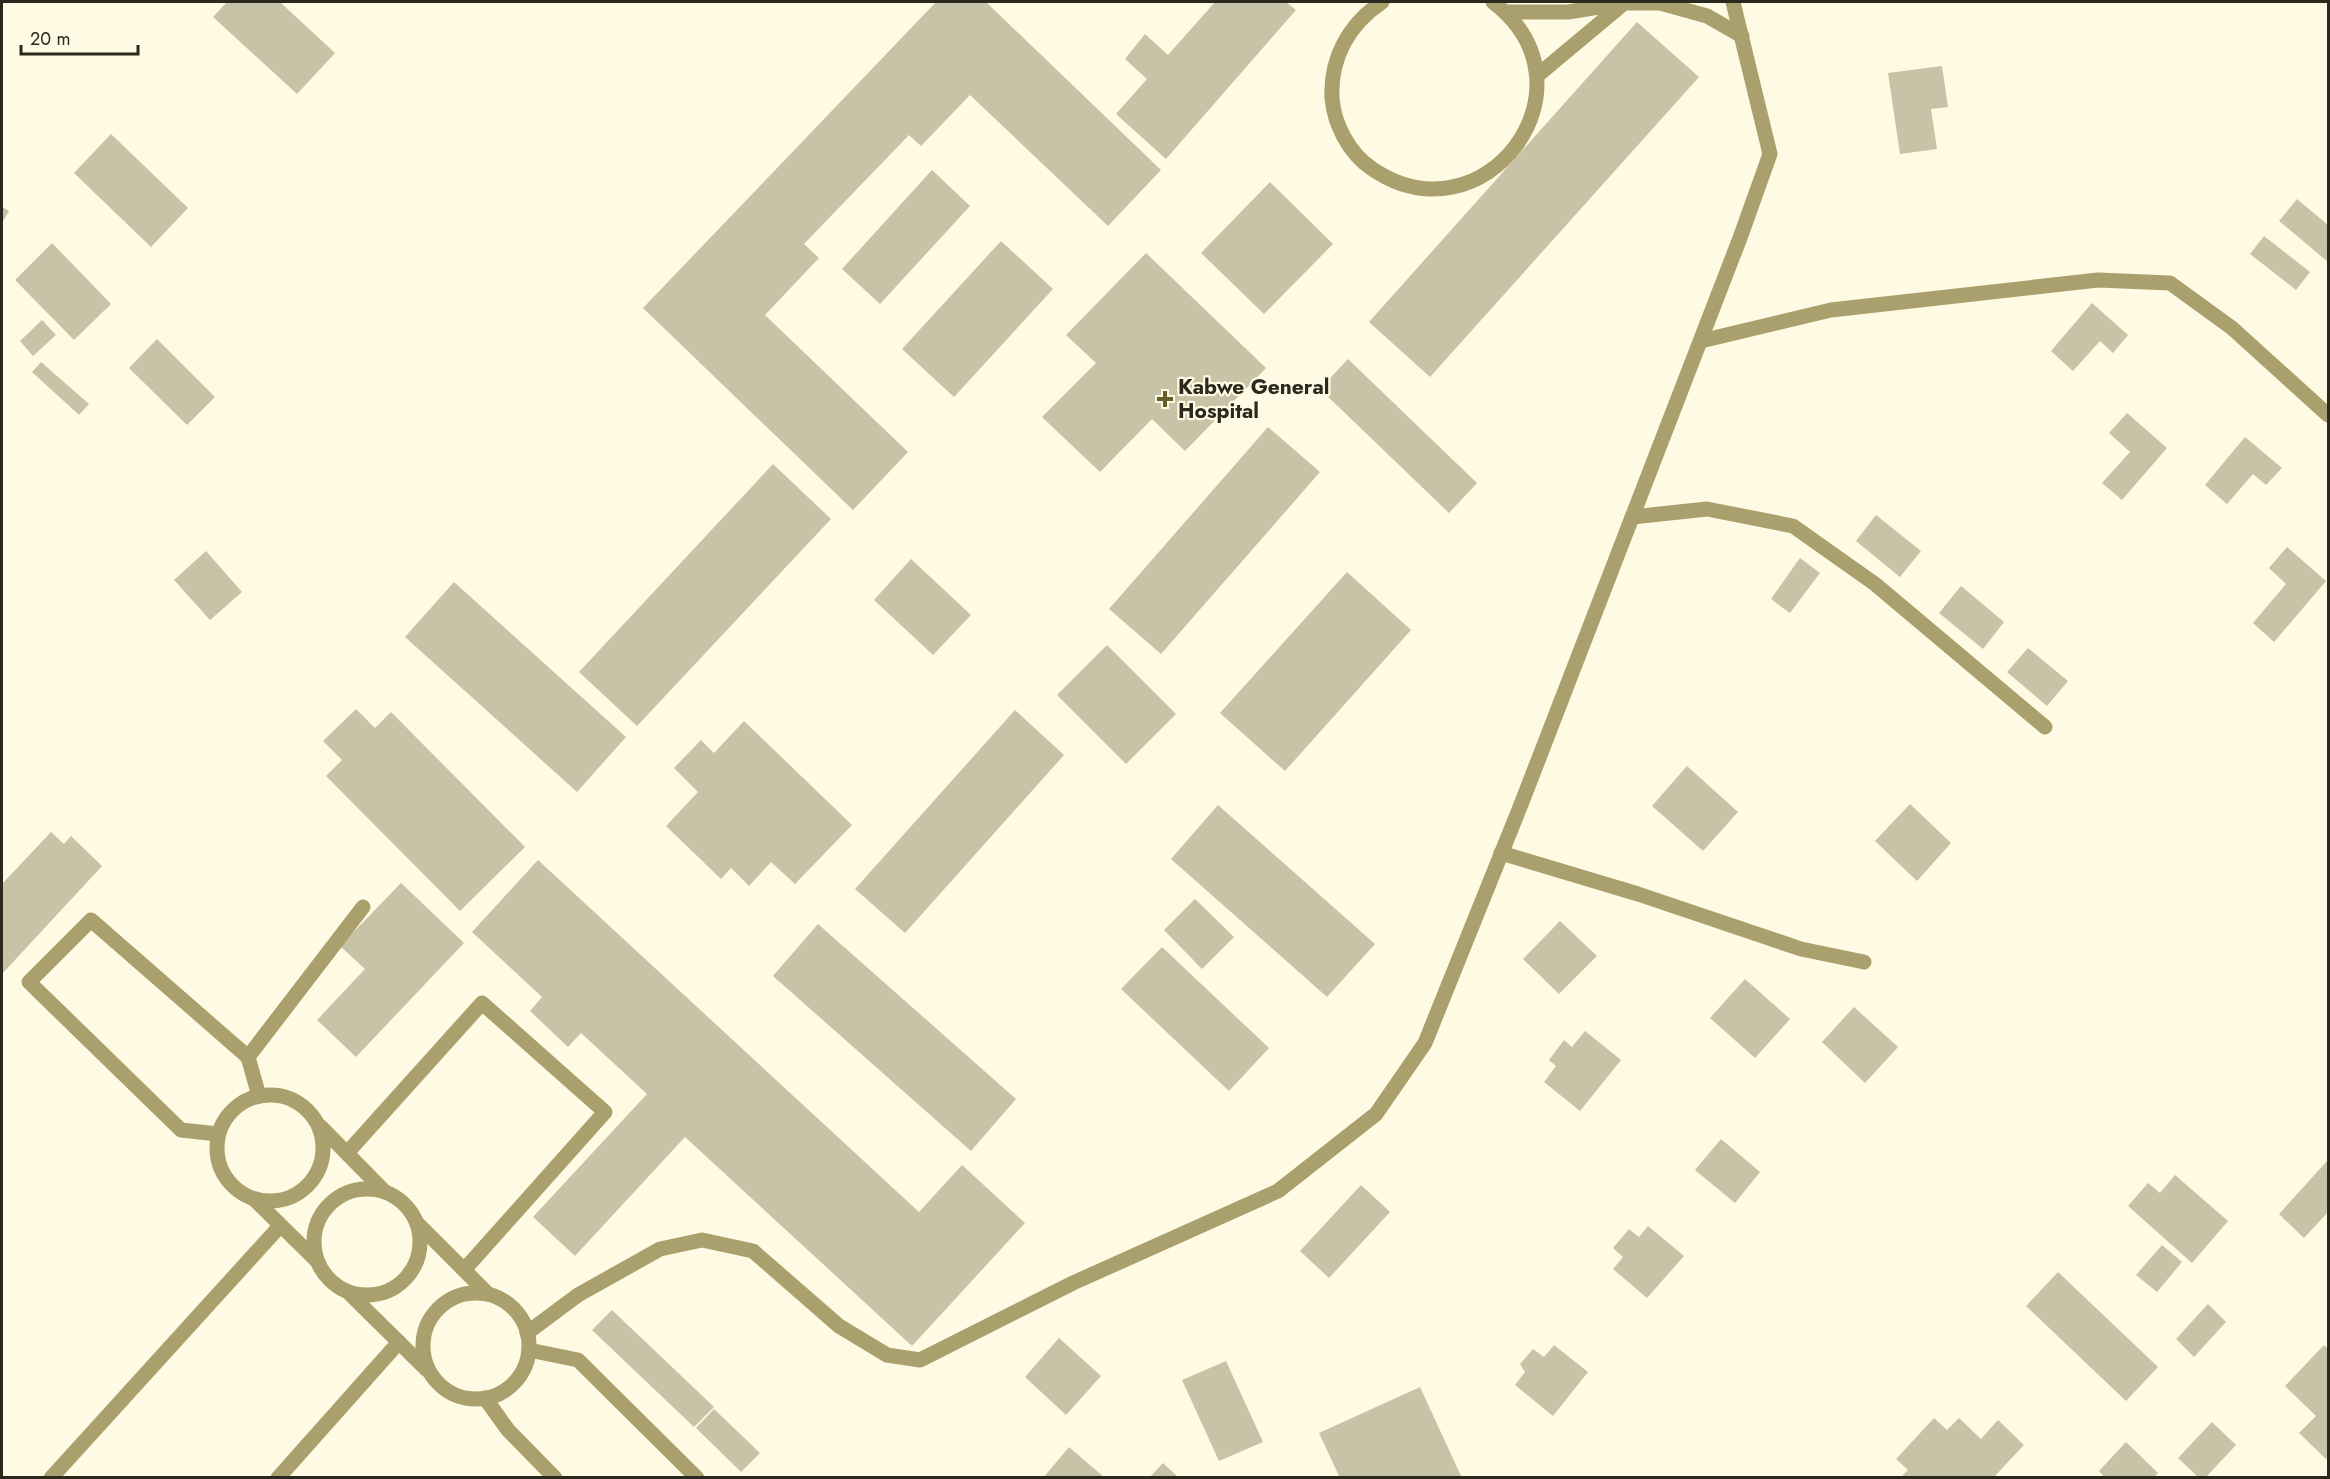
<svg xmlns="http://www.w3.org/2000/svg" width="2330" height="1479" font-family="Jost,sans-serif">
  <rect width="100%" height="100%" fill="#fffae3"/>
  <g fill="#c8c2a6">
    <polygon points="227,2 280,2 335,53 297,94 213,17"/>
    <polygon points="936,2 986,2 1161,170 1108,226 970,95 921,146 909,135 804,244 819,258 765,315 908,452 853,510 643,308"/>
    <polygon points="1215,2 1286,2 1296,10 1166,159 1116,114 1147,79 1125,59 1145,34 1168,55"/>
    <polygon points="1637,22 1699,77 1430,377 1369,322"/>
    <polygon points="1942,66 1948,107 1931,109 1937,149 1900,154 1888,73"/>
    <polygon points="111,134 188,208 151,247 74,173"/>
    <polygon points="932,170 970,206 880,304 842,269"/>
    <polygon points="1270,182 1333,244 1264,314 1201,253"/>
    <polygon points="2297,199 2328,225 2328,262 2279,221"/>
    <polygon points="2,207 9,211 2,223"/>
    <polygon points="2264,236 2310,272 2296,290 2250,254"/>
    <polygon points="1001,241 1053,289 954,397 902,349"/>
    <polygon points="52,243 111,304 74,340 15,280"/>
    <polygon points="1146,253 1266,368 1185,451 1152,419 1100,472 1042,417 1096,363 1066,335"/>
    <polygon points="2092,303 2128,335 2113,353 2100,341 2073,371 2051,351"/>
    <polygon points="42,320 56,335 33,356 20,341"/>
    <polygon points="157,339 215,397 187,425 129,368"/>
    <polygon points="1348,359 1477,483 1449,513 1320,389"/>
    <polygon points="41,362 89,404 79,415 32,372"/>
    <polygon points="2127,413 2167,448 2122,500 2102,483 2130,452 2109,433"/>
    <polygon points="1268,427 1320,472 1161,654 1109,609"/>
    <polygon points="2245,437 2282,468 2266,485 2253,474 2227,504 2205,485"/>
    <polygon points="773,464 831,519 637,726 579,672"/>
    <polygon points="1876,515 1921,551 1900,577 1856,541"/>
    <polygon points="2287,547 2326,581 2274,642 2253,623 2286,584 2269,568"/>
    <polygon points="206,551 242,592 210,620 174,580"/>
    <polygon points="1800,558 1820,573 1790,613 1771,599"/>
    <polygon points="911,559 971,615 933,655 874,600"/>
    <polygon points="1347,572 1411,630 1285,771 1220,713"/>
    <polygon points="454,582 626,737 577,792 405,637"/>
    <polygon points="1961,586 2004,622 1983,649 1939,613"/>
    <polygon points="1107,645 1176,714 1126,764 1057,695"/>
    <polygon points="2028,648 2068,681 2047,706 2007,672"/>
    <polygon points="356,709 375,728 391,712 525,847 460,911 326,776 342,760 323,741"/>
    <polygon points="1015,710 1064,755 905,933 855,889"/>
    <polygon points="744,721 852,825 795,884 771,862 749,886 731,868 721,879 666,826 698,792 674,768 701,740 714,753"/>
    <polygon points="1687,766 1738,812 1703,851 1652,806"/>
    <polygon points="1910,804 1951,843 1917,881 1875,841"/>
    <polygon points="1218,805 1375,944 1327,997 1171,859"/>
    <polygon points="51,832 64,844 71,836 102,866 2,974 2,884"/>
    <polygon points="538,860 919,1212 962,1165 1025,1223 912,1346 685,1137 575,1256 533,1217 647,1094 581,1033 568,1047 530,1011 542,997 472,932"/>
    <polygon points="401,883 464,943 356,1057 317,1020 365,969 340,946"/>
    <polygon points="1195,899 1234,937 1202,969 1164,930"/>
    <polygon points="1560,921 1597,956 1559,994 1523,959"/>
    <polygon points="818,924 1016,1099 971,1151 773,976"/>
    <polygon points="1162,947 1269,1048 1229,1091 1121,989"/>
    <polygon points="1745,979 1790,1019 1755,1058 1710,1018"/>
    <polygon points="1854,1007 1898,1047 1865,1083 1822,1042"/>
    <polygon points="1585,1031 1621,1060 1580,1111 1544,1082 1556,1066 1549,1060 1564,1040 1572,1047"/>
    <polygon points="1721,1139 1760,1172 1735,1203 1695,1170"/>
    <polygon points="2328,1160 2328,1212 2304,1238 2279,1214"/>
    <polygon points="2175,1175 2228,1221 2192,1263 2128,1206 2148,1183 2160,1193"/>
    <polygon points="1361,1185 1390,1212 1329,1278 1300,1251"/>
    <polygon points="1648,1226 1684,1256 1647,1298 1613,1269 1623,1257 1613,1248 1629,1229 1639,1237"/>
    <polygon points="2162,1245 2182,1262 2157,1292 2136,1275"/>
    <polygon points="2058,1272 2158,1367 2126,1401 2026,1306"/>
    <polygon points="2208,1304 2226,1322 2194,1357 2176,1339"/>
    <polygon points="612,1310 714,1407 694,1427 592,1330"/>
    <polygon points="1059,1338 1101,1376 1066,1415 1025,1377"/>
    <polygon points="1554,1345 1588,1372 1553,1416 1515,1385 1525,1372 1520,1364 1533,1349 1544,1357"/>
    <polygon points="2324,1345 2328,1349 2328,1457 2326,1459 2299,1433 2316,1416 2285,1386"/>
    <polygon points="1226,1361 1263,1442 1219,1461 1182,1380"/>
    <polygon points="1420,1387 1462,1478 1340,1478 1319,1433"/>
    <polygon points="714,1409 760,1453 741,1472 696,1428"/>
    <polygon points="1934,1418 1947,1430 1959,1418 1981,1439 1998,1420 2024,1445 1993,1478 1900,1478 1908,1470 1896,1459"/>
    <polygon points="2212,1422 2236,1445 2205,1478 2199,1478 2178,1458"/>
    <polygon points="2126,1442 2158,1473 2154,1478 2105,1478 2099,1471"/>
    <polygon points="1069,1447 1105,1478 1043,1478"/>
    <polygon points="1163,1463 1179,1478 1149,1478"/>
  </g>
  <g fill="none" stroke-linecap="round" stroke-linejoin="round">
    <g stroke="#aaa06d" stroke-width="15">
      <path d="M1382,2C1349,24 1330,58 1332,98C1334,124 1349,153 1371,168C1483,246 1604,87 1493,2"/>
      <polyline points="1506,12 1568,12 1624,3 1660,3 1707,16 1742,36"/>
      <polyline points="1538,75 1623,4"/>
      <polyline points="1701,341 1831,310 2098,280 2170,283 2232,328 2328,415"/>
      <polyline points="1632,517 1707,509 1793,526 1875,584 2045,727"/>
      <polyline points="1501,853 1638,894 1801,949 1864,962"/>
      <circle cx="270" cy="1148" r="53"/>
      <polyline points="259,1096 248,1057 363,907"/>
      <polyline points="321,1127 385,1192"/>
      <polyline points="218,1134 181,1130 29,982 91,920 248,1057"/>
      <polyline points="347,1153 482,1003 605,1112 464,1270"/>
      <circle cx="367" cy="1242" r="53"/>
      <polyline points="254,1199 317,1261"/>
      <polyline points="418,1224 488,1294"/>
      <polyline points="348,1292 427,1370"/>
      <circle cx="476" cy="1346" r="53"/>
      <polyline points="527,1333 578,1295 660,1249 702,1240 753,1251 839,1326 887,1355 920,1360 1073,1283 1278,1191 1376,1114 1425,1043 1522,802 1740,238 1770,154 1733,2"/>
      <polyline points="529,1350 578,1360 697,1478"/>
      <polyline points="485,1398 508,1430 555,1478"/>
      <polyline points="51,1478 280,1226"/>
      <polyline points="278,1478 399,1342"/>
    </g>
  </g>
  <path fill="#675d29" stroke="#fffae3" stroke-width="2" d="M1162 390h6v6h6v6h-6v6h-6v-6h-6v-6h6z"/>
  <g text-anchor="middle" dominant-baseline="central" stroke-width="4.5" stroke-linejoin="round" paint-order="stroke">
    <g font-size="21" font-weight="bold" fill="#2b291e" stroke="#fffae3" text-anchor="start">
      <text x="1178" y="387">Kabwe General<tspan x="1178" dy="24">Hospital</tspan></text>
    </g>
  </g>
  <rect width="2330" height="1479" fill="none" stroke="#2b291e" stroke-width="6"/>
  <path d="M21 45v9h117v-9" fill="none" stroke="#2b291e" stroke-width="3"/>
  <text x="30" y="45" font-size="18" fill="#2b291e" stroke="#fffae3" stroke-width="4.5" paint-order="stroke">20 m</text>
</svg>
